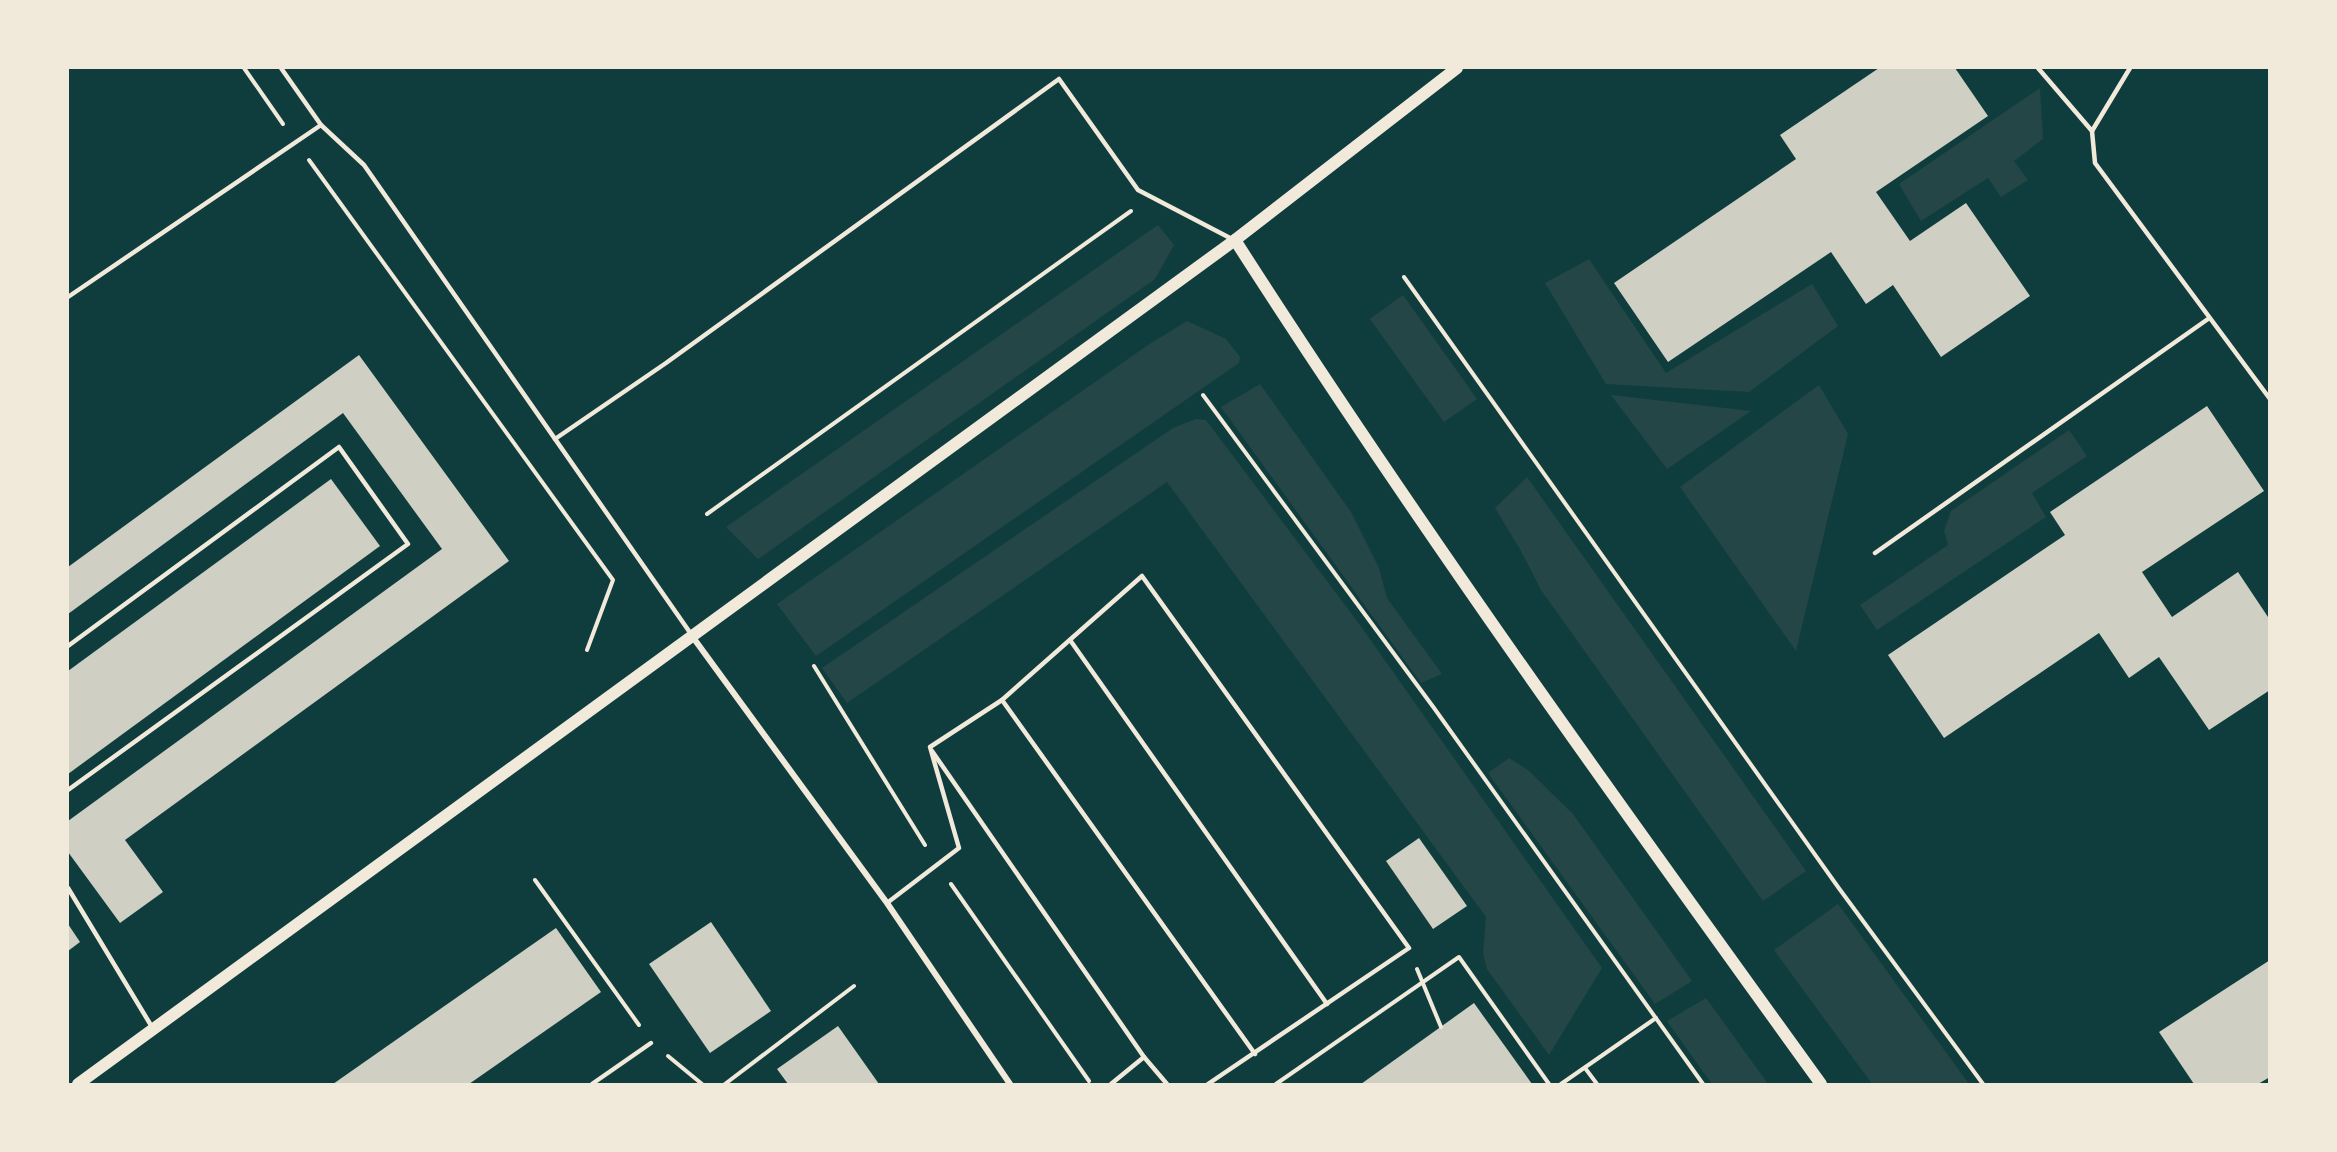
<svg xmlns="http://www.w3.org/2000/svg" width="2337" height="1152" font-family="'Source Sans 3',sans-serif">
  <rect width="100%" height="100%" fill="#0f3d3e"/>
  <g fill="#244646">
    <polygon points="2040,88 2043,139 2014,161 2028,180 2001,197 1988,178 1921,221 1899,184"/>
    <polygon points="1158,225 1174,245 1155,279 758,559 726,527"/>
    <polygon points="1589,259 1666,373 1812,284 1838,326 1749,392 1606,384 1545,283"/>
    <polygon points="1403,295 1477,399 1444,422 1370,319"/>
    <polygon points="1187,321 1226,339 1240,357 1239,363 816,656 777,604 1148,345"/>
    <polygon points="1260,384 1351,512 1379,568 1387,598 1442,674 1421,683 1221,407"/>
    <polygon points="1819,385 1848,434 1796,651 1680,487"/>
    <polygon points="1611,395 1751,411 1667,469"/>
    <polygon points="1196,419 1206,420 1360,625 1602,968 1549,1055 1487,969 1483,954 1486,917 1167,482 847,703 822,668 1173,428"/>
    <polygon points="2069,430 2087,456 2032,493 2046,517 1877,630 1860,605 1948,545 1944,531 1951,511"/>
    <polygon points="1527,477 1806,871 1763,901 1541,590 1521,551 1495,508"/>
    <polygon points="1509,758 1528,770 1573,814 1692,981 1655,1004 1488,773"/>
    <polygon points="1838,904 1969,1084 1872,1084 1774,950"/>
    <polygon points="1706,998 1768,1084 1712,1084 1667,1021"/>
  </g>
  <g fill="#cfcfc3">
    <polygon points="1879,68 1955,68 1988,116 1876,192 1910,241 1966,203 2030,296 1941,357 1893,285 1866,304 1831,252 1668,362 1614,283 1796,159 1780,135"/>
    <polygon points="359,355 509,561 125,840 163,892 120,923 68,852 68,821 442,549 343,413 68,614 68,567"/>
    <polygon points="2207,406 2264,491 2142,572 2172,617 2238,572 2270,620 2270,690 2209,730 2159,657 2129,678 2099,633 1944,738 1888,655 2065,535 2050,512"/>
    <polygon points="331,479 380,546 68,774 68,671"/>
    <polygon points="1419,838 1467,906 1433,929 1386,861"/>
    <polygon points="711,922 771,1011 710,1053 649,964"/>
    <polygon points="68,924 80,942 68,951"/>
    <polygon points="556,928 601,992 469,1084 333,1084"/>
    <polygon points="2270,960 2270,1077 2258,1084 2194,1084 2159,1032"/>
    <polygon points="1474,1003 1532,1084 1361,1084"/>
    <polygon points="838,1026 879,1084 788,1084 777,1069"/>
  </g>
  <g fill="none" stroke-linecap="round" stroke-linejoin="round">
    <g stroke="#f1e9da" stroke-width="4">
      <polyline points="244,68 283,124"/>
      <polyline points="309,160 613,580 587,650"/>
      <polyline points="1404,277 1838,887 1983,1084"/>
      <polyline points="1203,395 1434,708 1703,1084"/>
      <polyline points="707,514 1131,211"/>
      <polyline points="814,666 925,845"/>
      <polyline points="535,880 639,1025"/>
      <polyline points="951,884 1089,1081"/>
      <polyline points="1417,969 1441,1027"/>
      <polyline points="668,1056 702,1084"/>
      <polyline points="1585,1068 1597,1084"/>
      <polyline points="725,1084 854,986"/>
      <polyline points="1276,1084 1459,957 1549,1084"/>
      <polyline points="1561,1084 1656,1018"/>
    </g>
    <g stroke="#f1e9da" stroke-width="4.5">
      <polyline points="281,68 321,125 364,165 691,634"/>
      <polyline points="2038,68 2092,131 2095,163 2270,399"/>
      <polyline points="2092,131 2130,68"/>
      <polyline points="68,297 321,125"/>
      <polyline points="555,439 666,363 1059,79 1138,190 1232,239"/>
      <polyline points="1875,553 2208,319"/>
      <polyline points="1070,640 1327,1004"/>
      <polyline points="68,646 339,447 408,544 68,790"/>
      <polyline points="1002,700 1255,1054"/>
      <polyline points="932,751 1144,1057"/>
      <polyline points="68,888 152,1027"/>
      <polyline points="887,903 959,848 930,747 1002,700 1142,576 1409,948 1208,1084"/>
      <polyline points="592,1084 651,1043"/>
      <polyline points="1111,1084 1144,1057 1167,1084"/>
    </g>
    <polyline stroke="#f1e9da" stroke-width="6" points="692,636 887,903 1010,1084"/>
    <g stroke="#f1e9da" stroke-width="12">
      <path d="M1235,240C1420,529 1621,807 1821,1084"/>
      <polyline points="78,1084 1235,240 1457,68"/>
    </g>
  </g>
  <rect width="2337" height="1152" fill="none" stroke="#f1e9da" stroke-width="138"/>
</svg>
